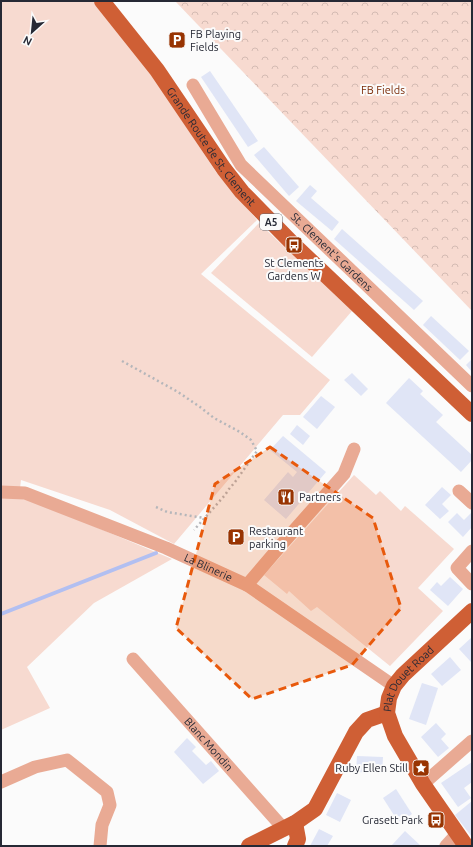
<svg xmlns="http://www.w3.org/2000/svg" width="473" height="847" font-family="Ubuntu,sans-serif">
  <defs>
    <pattern id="park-crowns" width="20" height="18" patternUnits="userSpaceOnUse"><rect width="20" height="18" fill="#f7dad0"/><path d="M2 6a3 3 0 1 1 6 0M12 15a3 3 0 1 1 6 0" fill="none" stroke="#d4bbb3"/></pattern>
  </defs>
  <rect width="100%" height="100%" fill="#fbfbfb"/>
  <g fill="#f7dad0">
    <polygon points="1,1 94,1 133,49 158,84 216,172 257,220 201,274 330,380 300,415 283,415 174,544 110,510 21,480 19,497 48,507 172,559 94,603 27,667 50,708 1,730"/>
    <polygon points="259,223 352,311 312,357 211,273"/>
    <polygon points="354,475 376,495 380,491 401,511 405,506 454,549 418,588 443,611 390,666 317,607 311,611 289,591 287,594 264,575"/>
  </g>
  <polygon fill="url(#park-crowns)" points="175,1 472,1 472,311"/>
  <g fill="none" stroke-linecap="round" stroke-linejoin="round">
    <polyline stroke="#b2bff1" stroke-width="4" points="1,614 156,553"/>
  </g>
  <g fill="#e0e5f6">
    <polygon points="210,71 258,141 248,147 201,77"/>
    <polygon points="264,147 299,187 289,196 254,155"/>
    <polygon points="310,185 317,191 311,198 339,222 332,231 296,201"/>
    <polygon points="342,229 423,301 414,310 334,239"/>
    <polygon points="431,316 469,351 460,360 423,325"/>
    <polygon points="472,359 472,372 466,365"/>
    <polygon points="352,373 368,389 361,396 344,380"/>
    <polygon points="409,378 423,391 420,394 443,415 436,422 472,455 472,460 461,472 386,403"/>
    <polygon points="321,396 335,407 317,429 303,417"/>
    <polygon points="297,425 310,436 303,445 290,434"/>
    <polygon points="283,436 326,472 286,519 264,500 288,472 293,477 297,472 270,450"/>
    <polygon points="442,487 451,495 442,504 449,511 440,519 425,505"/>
    <polygon points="472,512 472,527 463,537 448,522 457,513 464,520"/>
    <polygon points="450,577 463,589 448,606 430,590 437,582 441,586"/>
    <polygon points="472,637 472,661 471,662 459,649"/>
    <polygon points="450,657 461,670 442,686 431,674"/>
    <polygon points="422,683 438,688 426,725 409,719"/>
    <polygon points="436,723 446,734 441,739 449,748 438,757 421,737"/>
    <polygon points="187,738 196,747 192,751 206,765 211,761 219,771 203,784 174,752"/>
    <polygon points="357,756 383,757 382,773 356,772"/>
    <polygon points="472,762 472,782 464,788 471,798 458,807 441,783"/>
    <polygon points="396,789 412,814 399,823 383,798"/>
    <polygon points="337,793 351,800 340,822 326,815"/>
    <polygon points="472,801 472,837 455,815"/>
    <polygon points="319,829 333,836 327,846 310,846"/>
    <polygon points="405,831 421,846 391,846"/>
  </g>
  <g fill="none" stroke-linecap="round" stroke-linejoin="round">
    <g stroke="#b5b6ba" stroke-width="2.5" stroke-dasharray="2 3" stroke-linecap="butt">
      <polyline points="122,361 178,392 200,407 214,418 240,432 251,440 257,451 235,482 229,489 225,495 194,530"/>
      <polyline points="156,507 167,512 204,518"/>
    </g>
    <g stroke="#e9aa94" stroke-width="13">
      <path id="s1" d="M193,85L241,165L472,386"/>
      <polyline points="459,491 472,503"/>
      <path id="s2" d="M1,492L25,493L166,548L247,585L394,686"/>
      <polyline points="472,551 457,568 472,584"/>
      <polyline points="247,585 282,544 344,474 354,449"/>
      <path id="s3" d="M133,659L284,829"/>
      <polyline points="1,782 35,767 67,760 107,792 110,805 102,825 100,846"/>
      <polyline points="423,784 472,741"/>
      <polyline points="446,846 457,834"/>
    </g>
    <g stroke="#cf5f35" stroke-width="16">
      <path id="s4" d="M102,1L157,70L224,169L242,192L294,245L472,414"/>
      <polyline points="295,823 298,839 295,846"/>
      <polyline points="249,846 295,823 315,809 356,732 367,720 387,713"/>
      <path id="s5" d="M466,846L423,784L395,736L387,713L389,698L394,686L403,675L472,611"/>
    </g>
  </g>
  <path fill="#e8590c" fill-opacity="0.2" stroke="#e8590c" stroke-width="3" stroke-dasharray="8 5" stroke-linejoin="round" d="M270,447L373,518L401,608L352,665L252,699L176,628L215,484Z"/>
  <defs>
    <g id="parking-square" transform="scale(0.9)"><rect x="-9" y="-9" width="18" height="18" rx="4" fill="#983402" stroke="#fbfbfb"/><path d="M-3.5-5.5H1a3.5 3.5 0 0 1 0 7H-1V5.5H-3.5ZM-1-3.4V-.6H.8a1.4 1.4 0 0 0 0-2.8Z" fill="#fff"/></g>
    <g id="bus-square" transform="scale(0.9)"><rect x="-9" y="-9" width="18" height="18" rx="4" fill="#983402" stroke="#fbfbfb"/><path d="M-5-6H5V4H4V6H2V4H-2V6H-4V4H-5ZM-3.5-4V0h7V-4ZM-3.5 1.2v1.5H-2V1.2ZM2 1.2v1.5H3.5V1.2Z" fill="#fff"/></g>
    <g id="restaurant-square" transform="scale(0.9)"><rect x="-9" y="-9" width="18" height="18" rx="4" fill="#983402" stroke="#fbfbfb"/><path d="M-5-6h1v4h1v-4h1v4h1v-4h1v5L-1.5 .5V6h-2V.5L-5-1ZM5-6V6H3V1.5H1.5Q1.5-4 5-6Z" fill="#fff"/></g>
    <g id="sight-square" transform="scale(0.9)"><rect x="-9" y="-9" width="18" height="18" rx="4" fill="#983402" stroke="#fbfbfb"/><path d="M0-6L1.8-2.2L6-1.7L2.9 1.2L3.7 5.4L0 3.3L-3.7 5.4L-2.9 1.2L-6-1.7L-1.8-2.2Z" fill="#fff"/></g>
  </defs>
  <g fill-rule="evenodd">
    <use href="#parking-square" x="177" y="40"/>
    <use href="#bus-square" x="294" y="245"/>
    <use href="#restaurant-square" x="286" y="497"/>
    <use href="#parking-square" x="236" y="537"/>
    <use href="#sight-square" x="421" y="768"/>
    <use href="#bus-square" x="436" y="820"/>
  </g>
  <g text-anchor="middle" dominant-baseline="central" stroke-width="4" stroke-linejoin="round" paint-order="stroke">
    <rect fill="#fbfbfb" stroke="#666870" stroke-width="1" x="260" y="214" width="22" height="16" rx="3"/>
    <g font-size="10" font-weight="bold" fill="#262935">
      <text x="271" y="222">A5</text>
    </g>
    <g font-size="11" fill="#262935" stroke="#fbfbfb" text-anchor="start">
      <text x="190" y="34">FB Playing<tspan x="190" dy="13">Fields</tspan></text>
      <text x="294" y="263" text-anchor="middle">St Clements<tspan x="294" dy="13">Gardens W</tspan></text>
      <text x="299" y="497">Partners</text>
      <text x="249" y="531">Restaurant<tspan x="249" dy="13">parking</tspan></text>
      <text x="408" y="768" text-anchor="end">Ruby Ellen Still</text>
      <text x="423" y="820" text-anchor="end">Grasett Park</text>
    </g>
    <g font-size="11" fill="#7c2c08" stroke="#fbfbfb">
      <text x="383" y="90">FB Fields</text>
    </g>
    <g font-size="11" fill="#262935" stroke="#fbfbfb">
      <text stroke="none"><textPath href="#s4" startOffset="182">Grande Route de St. Clement</textPath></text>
      <text stroke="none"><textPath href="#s1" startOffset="219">St. Clement's Gardens</textPath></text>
      <text stroke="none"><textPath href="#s2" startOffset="222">La Blinerie</textPath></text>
      <text stroke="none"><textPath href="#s5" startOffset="197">Plat Douet Road</textPath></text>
      <text stroke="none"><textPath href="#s3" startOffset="114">Blanc Mondin</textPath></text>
    </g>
  </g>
  <rect width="473" height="847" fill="none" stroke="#262935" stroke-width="4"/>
  <g transform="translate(32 32) rotate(207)" stroke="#fbfbfb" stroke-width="3" paint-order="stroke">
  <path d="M0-3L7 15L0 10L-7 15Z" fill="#262935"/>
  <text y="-6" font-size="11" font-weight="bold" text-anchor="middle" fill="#262935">N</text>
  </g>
</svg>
